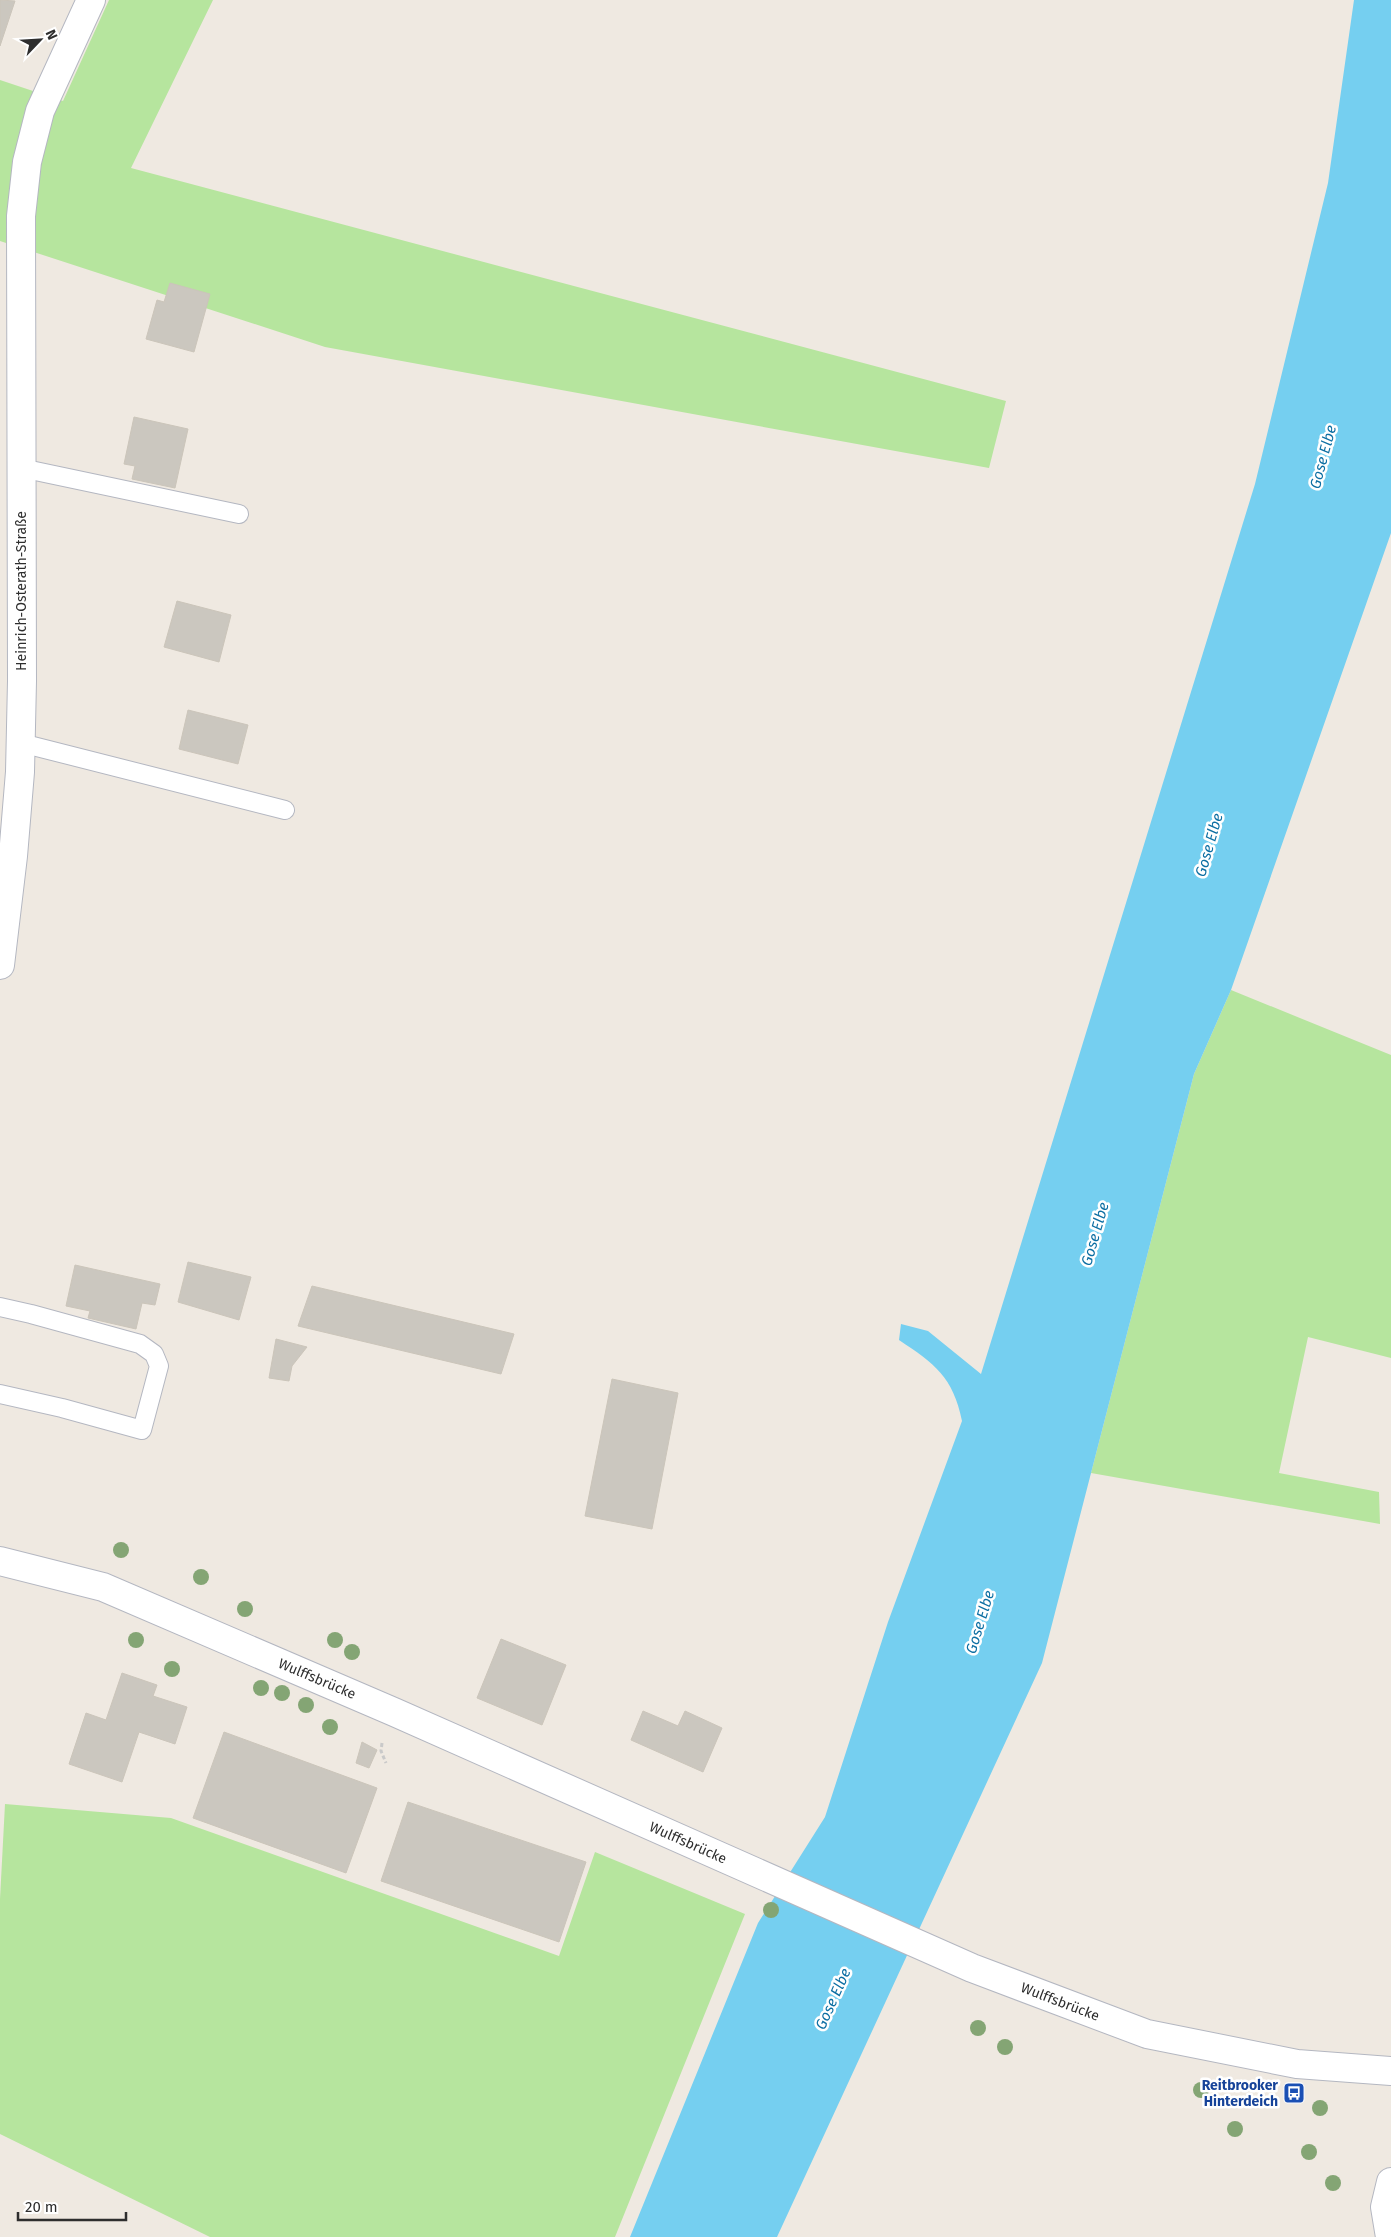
<svg xmlns="http://www.w3.org/2000/svg" width="1391" height="2237" font-family="'Fira Sans',sans-serif">
  <rect width="100%" height="100%" fill="#efe9e1"/>
  <g fill="#b6e59e">
    <polygon points="109,0 213,0 131,168 1006,401 989,468 325,347 0,241 0,80 63,101"/>
    <polygon points="1231,990 1391,1055 1391,1358 1308,1337 1279,1473 1379,1492 1380,1524 1091,1473 1194,1074"/>
    <polygon points="5,1804 171,1818 559,1956 595,1852 745,1914 615,2237 210,2237 0,2134 0,1899"/>
  </g>
  <path fill="#75cff0" d="M1354,0H1391V533L1231,990L1194,1074L1042,1663L777,2237H630L758,1923L825,1817L888,1622L962,1421C953,1377 935,1364 899,1340L901,1324L928,1331L981,1374L1255,484L1328,183Z"/>
  <g fill="#cbc7bf" stroke="#cbc5ba">
    <polygon points="0,0 15,1 0,46"/>
    <polygon points="170,283 210,294 194,352 146,339 157,300 164,302"/>
    <polygon points="134,417 188,429 175,488 132,479 135,466 124,464"/>
    <polygon points="177,601 231,615 219,662 164,647"/>
    <polygon points="188,710 248,725 238,764 179,749"/>
    <polygon points="188,1262 251,1277 239,1320 178,1302"/>
    <polygon points="75,1265 160,1284 155,1305 142,1303 136,1329 88,1318 90,1311 66,1306"/>
    <polygon points="312,1286 514,1334 501,1374 298,1326"/>
    <polygon points="276,1339 307,1347 292,1366 289,1381 269,1378"/>
    <polygon points="612,1379 678,1393 652,1529 585,1516"/>
    <polygon points="501,1639 566,1665 542,1725 477,1698"/>
    <polygon points="122,1673 157,1685 153,1696 187,1707 175,1744 139,1732 122,1782 69,1764 86,1713 106,1720"/>
    <polygon points="643,1711 678,1726 685,1711 722,1728 703,1772 631,1740"/>
    <polygon points="224,1732 377,1788 346,1873 193,1818"/>
    <polygon points="362,1742 377,1750 369,1768 356,1763"/>
    <polygon points="408,1802 586,1862 559,1942 381,1881"/>
  </g>
  <g fill="none" stroke-linecap="round" stroke-linejoin="round">
    <g stroke="#b4b7c1" stroke-width="20">
      <g id="lane">
        <polyline points="21,468 239,514"/>
        <polyline points="21,743 285,810"/>
        <polyline points="0,1307 31,1314 140,1344 154,1354 159,1366 142,1430 62,1408 0,1394"/>
      </g>
    </g>
    <g stroke="#b4b7c1" stroke-width="30">
      <polyline id="street" points="1390,2237 1385,2207 1391,2182"/>
    </g>
    <g stroke="#b4b7c1" stroke-width="30">
      <g id="secondary">
        <polyline points="0,965 13,856 20,772 22,681 21,216 27,162 40,111 91,0"/>
        <polyline points="0,1561 103,1587 394,1712 972,1968 1147,2034 1297,2064 1391,2071"/>
      </g>
    </g>
    <polyline stroke="#c9c9c9" stroke-width="3" stroke-dasharray="4 2.5" stroke-linecap="butt" points="382,1743 381,1751 386,1763"/>
    <use href="#lane" stroke="#fff" stroke-width="18"/>
    <use href="#street" stroke="#fff" stroke-width="28"/>
    <use href="#secondary" stroke="#fff" stroke-width="28"/>
  </g>
  <g fill="#84a574">
    <circle cx="121" cy="1550" r="8"/>
    <circle cx="201" cy="1577" r="8"/>
    <circle cx="245" cy="1609" r="8"/>
    <circle cx="136" cy="1640" r="8"/>
    <circle cx="335" cy="1640" r="8"/>
    <circle cx="352" cy="1652" r="8"/>
    <circle cx="172" cy="1669" r="8"/>
    <circle cx="261" cy="1688" r="8"/>
    <circle cx="282" cy="1693" r="8"/>
    <circle cx="306" cy="1705" r="8"/>
    <circle cx="330" cy="1727" r="8"/>
    <circle cx="771" cy="1910" r="8"/>
    <circle cx="978" cy="2028" r="8"/>
    <circle cx="1005" cy="2047" r="8"/>
    <circle cx="1201" cy="2090" r="8"/>
    <circle cx="1320" cy="2108" r="8"/>
    <circle cx="1235" cy="2129" r="8"/>
    <circle cx="1309" cy="2152" r="8"/>
    <circle cx="1333" cy="2183" r="8"/>
  </g>
  <defs>
    <g id="bus-square" transform="scale(1.125)"><rect x="-9" y="-9" width="18" height="18" rx="4" fill="#1a4fb4" stroke="#fff"/><path d="M-5-6H5V4H4V6H2V4H-2V6H-4V4H-5ZM-3.5-4V0h7V-4ZM-3.5 1.2v1.5H-2V1.2ZM2 1.2v1.5H3.5V1.2Z" fill="#fff"/></g>
  </defs>
  <g fill-rule="evenodd">
    <use href="#bus-square" x="1294" y="2093"/>
  </g>
  <g text-anchor="middle" dominant-baseline="central" stroke-width="5" stroke-linejoin="round" paint-order="stroke">
    <g font-size="14" fill="#2e2e2e" stroke="#fff">
      <text transform="translate(21 591) rotate(-90)">Heinrich-Osterath-Straße</text>
      <text transform="translate(317 1679) rotate(23)">Wulffsbrücke</text>
      <text transform="translate(688 1843) rotate(24)">Wulffsbrücke</text>
      <text transform="translate(1060 2002) rotate(21)">Wulffsbrücke</text>
    </g>
    <g font-size="14" font-weight="bold" fill="#164399" stroke="#fff" text-anchor="end">
      <text x="1278" y="2085">Reitbrooker<tspan x="1278" dy="16">Hinterdeich</tspan></text>
    </g>
    <g font-size="15" font-style="italic" fill="#0d6fa3" stroke="#fff">
      <text transform="translate(1323 457) rotate(-75)">Gose Elbe</text>
      <text transform="translate(1209 845) rotate(-74)">Gose Elbe</text>
      <text transform="translate(1095 1234) rotate(-74)">Gose Elbe</text>
      <text transform="translate(980 1622) rotate(-73)">Gose Elbe</text>
      <text transform="translate(833 1999) rotate(-66)">Gose Elbe</text>
    </g>
  </g>
  <g transform="translate(40 40) rotate(65)" stroke="#ffffff" stroke-width="4" paint-order="stroke">
  <path d="M0-4L9 19L0 12L-9 19Z" fill="#2e2e2e"/>
  <text y="-8" font-size="14" font-weight="bold" text-anchor="middle" fill="#2e2e2e">N</text>
  </g>
  <path d="M18 2212v8h108v-8" fill="none" stroke="#2e2e2e" stroke-width="2.5"/>
  <text x="25" y="2212" font-size="15" fill="#2e2e2e" stroke="#ffffff" stroke-width="4" paint-order="stroke">20 m</text>
</svg>
